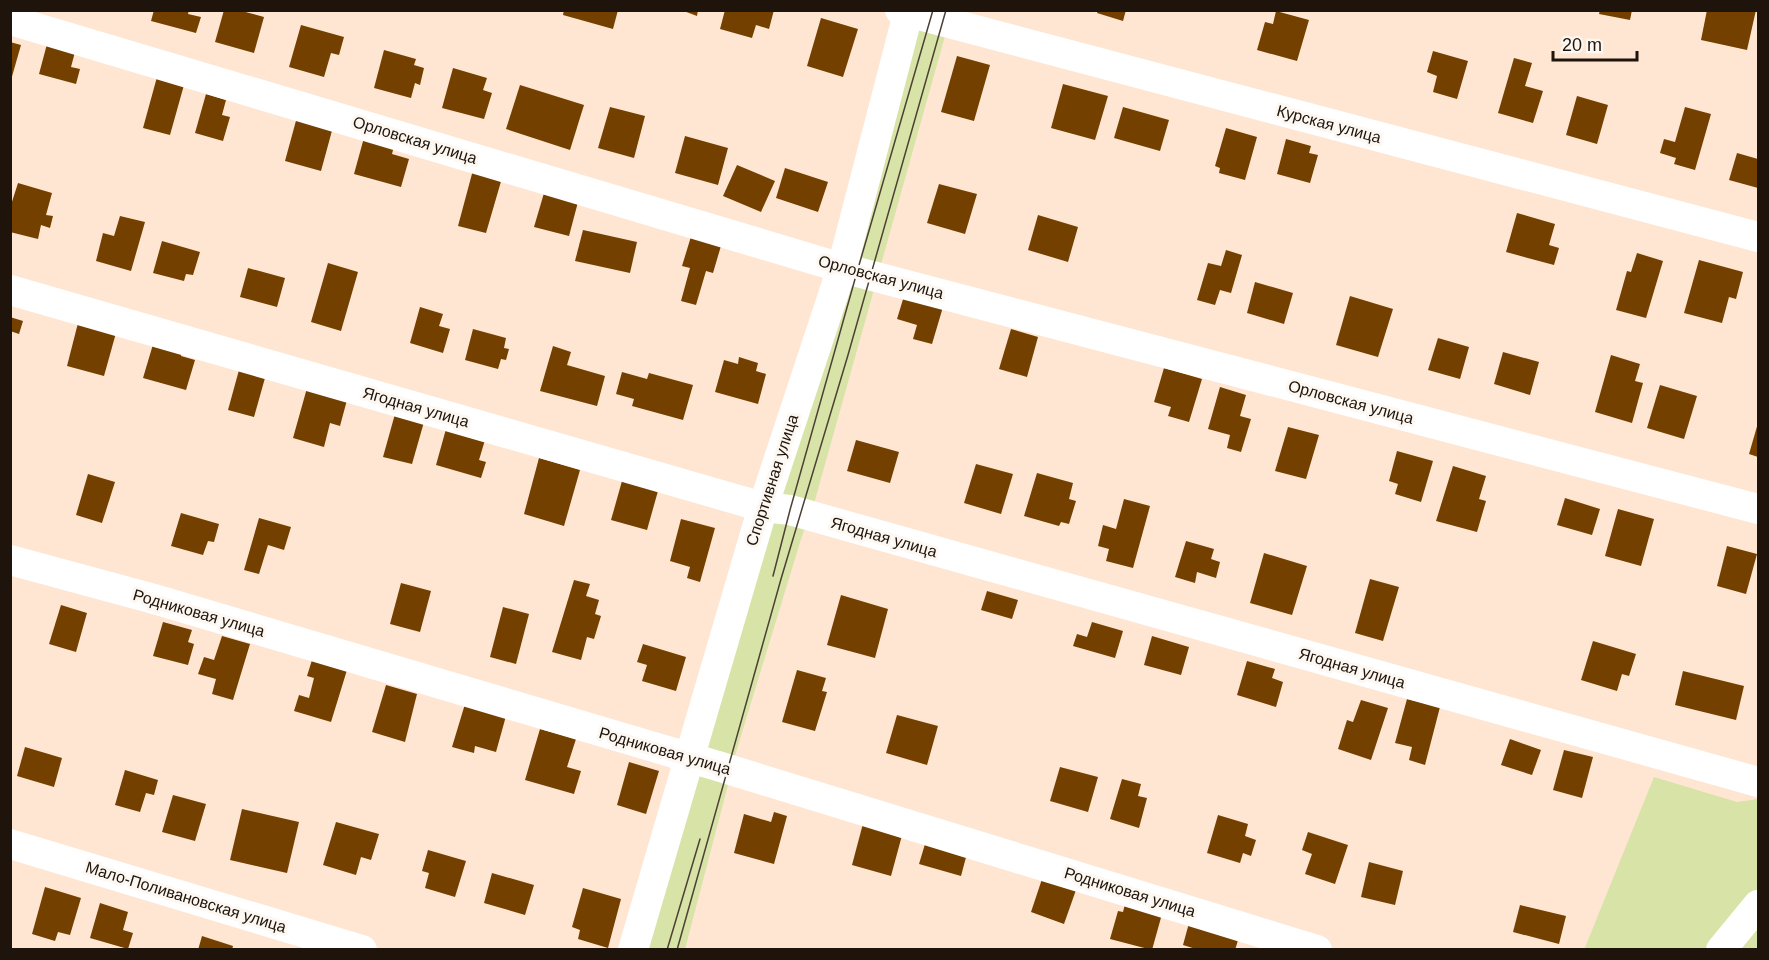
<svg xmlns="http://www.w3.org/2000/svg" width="1769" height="960" font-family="Arial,sans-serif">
  <rect width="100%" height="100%" fill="#fee6d2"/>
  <g fill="#d8e3a7">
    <polygon points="952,11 815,500 801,539 733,762 728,785 685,949 638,950 905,23"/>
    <polygon points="1654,777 1737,802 1758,799 1758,949 1584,950"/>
  </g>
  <g fill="#734000">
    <polygon points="154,10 189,10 188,14 201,17 196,33 151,21"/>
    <polygon points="224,10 238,10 264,17 254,53 215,42"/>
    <polygon points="564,10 618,10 613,29 563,15"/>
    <polygon points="681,10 698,10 697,16"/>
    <polygon points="725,10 774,10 769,29 756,25 752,38 720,29"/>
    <polygon points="1098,10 1126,10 1123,21 1097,13"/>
    <polygon points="1600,10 1632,10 1630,20 1599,14"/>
    <polygon points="1707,10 1756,10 1747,50 1701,40"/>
    <polygon points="1276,11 1309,20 1297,61 1257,50 1265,22 1273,24"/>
    <polygon points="821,18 858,29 843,77 807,66"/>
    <polygon points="301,25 344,37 339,55 331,53 324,77 289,67"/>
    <polygon points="10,42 21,45 11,80 10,80"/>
    <polygon points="47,44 75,52 71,67 80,69 76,84 39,74"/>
    <polygon points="384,50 416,59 414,65 424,68 420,85 415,83 411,98 374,88"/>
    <polygon points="1433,51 1468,61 1457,99 1433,92 1437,76 1427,72"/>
    <polygon points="957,56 990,65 974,121 941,112"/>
    <polygon points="1514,58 1532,63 1525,86 1543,91 1533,123 1498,113"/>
    <polygon points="453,68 487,78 483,90 492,93 484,119 442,108"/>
    <polygon points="157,77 184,85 170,135 143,128"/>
    <polygon points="1063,84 1108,96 1095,140 1051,128"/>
    <polygon points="520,85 584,105 570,150 506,129"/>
    <polygon points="206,94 226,100 222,115 230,117 223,141 195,133"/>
    <polygon points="1577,96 1608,105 1597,144 1566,135"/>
    <polygon points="610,107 645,116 634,158 598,148"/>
    <polygon points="1123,107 1169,120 1160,151 1114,138"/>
    <polygon points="1685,107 1711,114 1695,170 1674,164 1676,158 1660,153 1664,139 1675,142"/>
    <polygon points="297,117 333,127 321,171 285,161"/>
    <polygon points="1226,128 1257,137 1245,180 1219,173 1220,168 1215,166"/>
    <polygon points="365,134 395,142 392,154 409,159 401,187 354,174"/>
    <polygon points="685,136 728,148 718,185 675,173"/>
    <polygon points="1286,139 1311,146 1309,153 1318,155 1310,183 1277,174"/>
    <polygon points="1737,153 1758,159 1758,188 1729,180"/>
    <polygon points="737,165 775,181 761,212 723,196"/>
    <polygon points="785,168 828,182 818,212 776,198"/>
    <polygon points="473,170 502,178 486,233 458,226"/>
    <polygon points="18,183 52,193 46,215 53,216 50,228 41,225 38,239 10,232 10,208"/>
    <polygon points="939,184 977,194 965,234 927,223"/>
    <polygon points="544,193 578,202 569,236 534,227"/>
    <polygon points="1517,213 1555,224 1549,245 1559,248 1554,265 1506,252"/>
    <polygon points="1038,215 1078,227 1068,262 1028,250"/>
    <polygon points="120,216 145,222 131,271 96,261 103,233 114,236"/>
    <polygon points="583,230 637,242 630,273 575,261"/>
    <polygon points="693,230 723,239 713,273 706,271 696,305 681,301 690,268 682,266"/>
    <polygon points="162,241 200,252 193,275 186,274 184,281 153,273"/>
    <polygon points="1226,250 1242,255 1231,293 1220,290 1215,305 1197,300 1208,263 1221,266"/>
    <polygon points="1637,253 1663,261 1646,318 1616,310 1627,271 1631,272"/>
    <polygon points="1699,260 1743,272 1736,299 1729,297 1722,323 1684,313"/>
    <polygon points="328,263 358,272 341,331 311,322"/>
    <polygon points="248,268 285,278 277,307 240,297"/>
    <polygon points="1255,282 1293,293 1284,324 1247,313"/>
    <polygon points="904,296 943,307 932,344 913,339 917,325 897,319"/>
    <polygon points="1350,296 1393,309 1378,357 1336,345"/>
    <polygon points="420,307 443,314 439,326 450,329 443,353 410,343"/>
    <polygon points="10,317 23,321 19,334 10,331"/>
    <polygon points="78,323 116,333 104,376 67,366"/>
    <polygon points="473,329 506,338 504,348 509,349 506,360 501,359 498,369 465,360"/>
    <polygon points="1011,329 1038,337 1027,377 999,369"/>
    <polygon points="1438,338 1469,347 1460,379 1428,370"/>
    <polygon points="154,341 183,350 181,356 195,360 186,390 143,378"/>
    <polygon points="553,346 571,352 567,365 605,376 597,406 540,391"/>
    <polygon points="1503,352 1539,362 1530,395 1494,384"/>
    <polygon points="1611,355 1640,364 1635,381 1643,383 1632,423 1595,412"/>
    <polygon points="739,357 758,363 756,371 766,374 758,404 715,392 724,360 738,364"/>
    <polygon points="1164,368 1202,379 1189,422 1168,416 1171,407 1154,402"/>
    <polygon points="239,370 265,378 254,417 228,410"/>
    <polygon points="622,372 647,379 649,373 693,385 683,420 632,406 634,399 616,394"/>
    <polygon points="1660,385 1697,396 1684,439 1647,428"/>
    <polygon points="1220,387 1246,395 1240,416 1251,419 1241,452 1227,448 1230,435 1208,429"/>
    <polygon points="307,388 347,400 340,426 330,423 324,447 293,438"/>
    <polygon points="395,414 424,422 412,464 383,457"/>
    <polygon points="1758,423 1758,457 1749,454"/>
    <polygon points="1288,427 1319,435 1306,479 1275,471"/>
    <polygon points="446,429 485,440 479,460 486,462 481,478 436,465"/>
    <polygon points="856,440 899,452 890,483 847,471"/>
    <polygon points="1397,451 1433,461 1421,502 1395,494 1398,484 1389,481"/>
    <polygon points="539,458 580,470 564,526 524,514"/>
    <polygon points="976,464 1013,474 1001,514 964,503"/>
    <polygon points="1453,466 1486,476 1479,499 1486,501 1477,532 1436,521"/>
    <polygon points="1037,473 1073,483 1069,499 1076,501 1069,524 1061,522 1059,526 1024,516"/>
    <polygon points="88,474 115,482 102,523 76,515"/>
    <polygon points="622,481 658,491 647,530 611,520"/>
    <polygon points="1565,498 1600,509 1592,535 1557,525"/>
    <polygon points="1124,499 1150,506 1133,568 1106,561 1109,549 1098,546 1103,525 1116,529"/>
    <polygon points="1618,509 1654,519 1641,566 1605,556"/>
    <polygon points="181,513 219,524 214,542 208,541 203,555 171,546"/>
    <polygon points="259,518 291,527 284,550 268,545 259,574 244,570"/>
    <polygon points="681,519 715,528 700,582 687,578 690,567 670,561"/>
    <polygon points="1186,541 1214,549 1211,559 1220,562 1216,578 1197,572 1195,583 1175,577"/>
    <polygon points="1727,546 1757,554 1746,594 1717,586"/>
    <polygon points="1264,553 1307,566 1292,615 1250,603"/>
    <polygon points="1370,579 1399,587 1383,641 1355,633"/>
    <polygon points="574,580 590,584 586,596 599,600 595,614 601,616 594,639 587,637 581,660 552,652"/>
    <polygon points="401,583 431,591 420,632 390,624"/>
    <polygon points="987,591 1018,600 1012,619 981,610"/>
    <polygon points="841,595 888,609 875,658 827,645"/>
    <polygon points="61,605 87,613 76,652 49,644"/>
    <polygon points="503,607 529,614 516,664 490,657"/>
    <polygon points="163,622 192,630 188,642 194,644 188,665 153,656"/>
    <polygon points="1092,622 1123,631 1115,658 1073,646 1077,634 1087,637"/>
    <polygon points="222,636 250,644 233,700 212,694 216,679 198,674 204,657 214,660"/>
    <polygon points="1152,636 1189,647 1181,675 1144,665"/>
    <polygon points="1593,641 1636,654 1629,676 1622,674 1617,691 1581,680"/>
    <polygon points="643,644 686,657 676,691 642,681 647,665 637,662"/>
    <polygon points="312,660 347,670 331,722 294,711 299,695 309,698 314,678 307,676"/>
    <polygon points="1247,661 1275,669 1272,678 1283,682 1276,707 1237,695"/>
    <polygon points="797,670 826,678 822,691 827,692 815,731 782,722"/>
    <polygon points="1683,671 1744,686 1736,720 1675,705"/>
    <polygon points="386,685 417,694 405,742 372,732"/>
    <polygon points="1407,699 1440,707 1425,765 1409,760 1412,747 1395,743"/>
    <polygon points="1361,700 1388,708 1371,760 1338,749 1347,720 1353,722"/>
    <polygon points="465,704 506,716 496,752 475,746 474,753 452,747"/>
    <polygon points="897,715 938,726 927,765 886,753"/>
    <polygon points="540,729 576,739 567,767 581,771 574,794 525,780"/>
    <polygon points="1510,739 1541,750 1532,775 1501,765"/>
    <polygon points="25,747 62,758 54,787 17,776"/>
    <polygon points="1564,750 1593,757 1582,798 1553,790"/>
    <polygon points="629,762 659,771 646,814 617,805"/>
    <polygon points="1060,767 1098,777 1088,812 1050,801"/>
    <polygon points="125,770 158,780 154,795 146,793 140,812 115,805"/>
    <polygon points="1122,779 1141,784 1138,796 1147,798 1139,828 1110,819"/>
    <polygon points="173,795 206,804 195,841 162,832"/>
    <polygon points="242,809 299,822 287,873 230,860"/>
    <polygon points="774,812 787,816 774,864 734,853 744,814 771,822"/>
    <polygon points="1218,815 1248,824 1245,836 1256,840 1251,856 1243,853 1240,863 1207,853"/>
    <polygon points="865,816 904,828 891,876 852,865"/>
    <polygon points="336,822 379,834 371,860 361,857 356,875 323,865"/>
    <polygon points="1308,832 1348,845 1335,884 1305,874 1312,854 1302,850"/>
    <polygon points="928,834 969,846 961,876 919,864"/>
    <polygon points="428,850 466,861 455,897 425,888 429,873 422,871"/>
    <polygon points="1369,862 1403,871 1395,905 1361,897"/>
    <polygon points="492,873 534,885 525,915 484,903"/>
    <polygon points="1042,879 1076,890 1064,924 1031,912"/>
    <polygon points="45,887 81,898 70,935 58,932 55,941 32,934"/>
    <polygon points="583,888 621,899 608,948 578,939 580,930 572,927"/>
    <polygon points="100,903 128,912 123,930 133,933 128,949 90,938"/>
    <polygon points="1125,904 1162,914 1152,950 1110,939 1118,911 1123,912"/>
    <polygon points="1520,905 1566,916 1559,944 1513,932"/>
    <polygon points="1189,923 1239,937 1235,950 1199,950 1183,945"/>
    <polygon points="202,936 233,946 232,950 198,950"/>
  </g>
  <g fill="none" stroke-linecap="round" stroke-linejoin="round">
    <g stroke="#fff" stroke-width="30">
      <polyline points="900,10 1758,237"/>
      <polyline points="10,20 842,268 1758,509"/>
      <polyline points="10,290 763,507 790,510 1758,782"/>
      <polyline points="10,560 154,599 721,767 1317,950"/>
      <polyline points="10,844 362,950"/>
      <polyline points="633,950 763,507 842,268 909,10"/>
      <polyline points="1721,950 1758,905"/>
    </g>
    <g stroke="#4d4035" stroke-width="1.5">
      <polyline points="773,576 790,510 857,272 933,10"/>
      <polyline points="667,950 700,839"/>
      <polyline points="677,950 781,579 848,355 946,10"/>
    </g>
  </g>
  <g text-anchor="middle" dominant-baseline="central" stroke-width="6" stroke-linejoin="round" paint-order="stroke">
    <g font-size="16" fill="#1e140b" stroke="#fdf7f2">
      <text transform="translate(1329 124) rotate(15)">Курская улица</text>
      <text transform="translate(415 140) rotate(17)">Орловская улица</text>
      <text transform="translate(881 277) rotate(15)">Орловская улица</text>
      <text transform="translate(1351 402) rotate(15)">Орловская улица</text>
      <text transform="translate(416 407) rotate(16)">Ягодная улица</text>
      <text transform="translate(772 480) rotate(-72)">Спортивная улица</text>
      <text transform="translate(884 537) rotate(16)">Ягодная улица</text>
      <text transform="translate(199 613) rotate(16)">Родниковая улица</text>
      <text transform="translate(1352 668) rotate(16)">Ягодная улица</text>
      <text transform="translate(665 751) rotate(16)">Родниковая улица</text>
      <text transform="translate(1130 892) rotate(17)">Родниковая улица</text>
      <text transform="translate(186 897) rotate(17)">Мало-Поливановская улица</text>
    </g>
  </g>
  <rect width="1769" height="960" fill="none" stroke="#1e140b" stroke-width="24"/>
  <path d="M1553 51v9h84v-9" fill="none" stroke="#1e140b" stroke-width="3"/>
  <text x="1562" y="51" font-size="18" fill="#1e140b" stroke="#fdf7f2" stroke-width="4.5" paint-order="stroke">20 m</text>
</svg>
